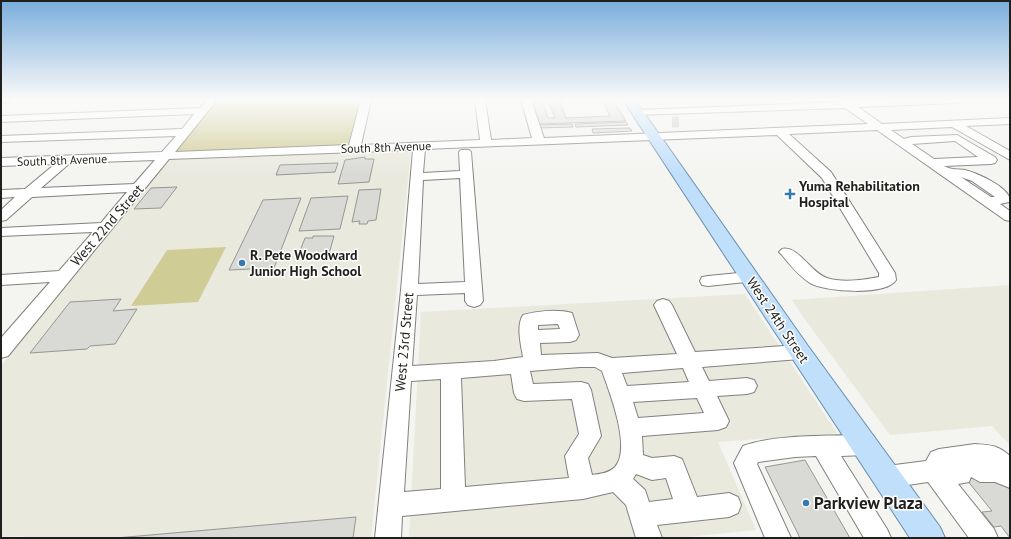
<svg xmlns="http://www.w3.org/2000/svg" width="1011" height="539" font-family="'PT Sans',sans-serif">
  <rect width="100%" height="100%" fill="#f4f4f1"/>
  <g fill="#e9e9de">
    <polygon points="411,150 371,538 23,538 24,536 1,537 1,366 169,160"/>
    <polygon points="1010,285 1010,445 992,426 890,435 804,318 792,300"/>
    <polygon points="745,294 837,433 718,442 756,530 676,538 409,538 421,312"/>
  </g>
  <g fill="#d0cc95">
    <polygon points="219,100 361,100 348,145 176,152"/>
    <polygon points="226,247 198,302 131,306 167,250"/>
  </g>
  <g fill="#d9d9d6" stroke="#969693" fill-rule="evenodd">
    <path d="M531,100H581L560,101L566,118L610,116L602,100H613L626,121L538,124ZM542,101H548L555,118H548Z"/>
    <polygon points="626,122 628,125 576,127 575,124"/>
    <polygon points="572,124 573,127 538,128 537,125"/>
    <polygon points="630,128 632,131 593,133 592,129"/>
    <polygon points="365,157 365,159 374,159 369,182 338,184 345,160"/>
    <polygon points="338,163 335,172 276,175 280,165"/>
    <polygon points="177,187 161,208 134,209 151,188"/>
    <polygon points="381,189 376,220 368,221 367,224 359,224 360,221 352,222 359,190"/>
    <polygon points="348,196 340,229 299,231 311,198"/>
    <polygon points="301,198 274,268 229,270 263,200"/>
    <polygon points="313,236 334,236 329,254 298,256 305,238 313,238"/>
    <polygon points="121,299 113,311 137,309 115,344 90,346 87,349 30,353 70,302"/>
    <polygon points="805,460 850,538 800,538 765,467"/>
    <polygon points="953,463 998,477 1010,490 1010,538 1001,526 994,527 982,512 992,511"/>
    <polygon points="356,517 353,538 116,538"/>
  </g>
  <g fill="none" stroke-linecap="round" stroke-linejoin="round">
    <polyline stroke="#c9c9c7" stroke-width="11" stroke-dasharray="11 5.5" stroke-linecap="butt" points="672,122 679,122"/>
    <g stroke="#81807e" stroke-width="2">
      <g id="minor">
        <polygon points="1,100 12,100 10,102 1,103"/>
        <path d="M207,100H217L175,152L349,145L361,100H371L361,145L480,140L475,100H485L491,140L532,138L521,100H531L544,138L868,124L845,108L634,115L633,113L634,111L638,110L841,102L845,100L849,101L961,100L959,102L956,103L858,107L882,124L1010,118V124L966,126L1010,151V160L952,127L891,130L904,139L911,137L957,135L995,157L997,160L995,163L991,164L944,166C951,170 958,169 965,170C977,173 1009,187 1010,200L1009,202L1000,204L1010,211V221L1005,220L877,130L789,134L831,172L895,273L896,280C886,296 825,292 810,283C799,276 790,265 782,255L779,252L782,249C798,245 810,272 827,278C842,283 864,280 879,277V273L822,178L777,135L425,149L423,173L460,171L459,152L461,150H469L471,152L483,301L480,305L474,307L468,305L465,301V293L417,295L412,366L494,361L523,357C521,345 516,326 523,315C537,311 558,309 572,313L579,335L576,340L570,342L540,343L541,355L598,353L612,358L677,354L654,305L657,301L663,299L669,301L672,305L695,352L800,345L807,347L809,352L807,357L800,359L702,367L709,381L747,378L754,380L757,386L754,392L747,394L717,396L729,421L726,427L718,430L642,436L643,455L652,458L674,456L682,459L697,497L729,493L738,497L741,505L738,513L729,517L657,525L662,538H636L626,505L613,492L583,499L402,516L401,538H375L401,290L413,150L169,159L8,356L1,358V338L50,282L1,285V275L59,271L93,232L1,236V228L101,223L127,192L32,197L6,220L1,221V210L15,197L1,198V190L25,189L55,164L1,166V158L162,152L176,136L1,142V136L182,129L194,114L1,122V116L200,108ZM955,141L978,157L934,159L912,144ZM155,160L134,184L41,188L70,163ZM961,177L972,181L995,197H991ZM460,178L465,282L418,284L423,180ZM558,324L560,329L538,330V325ZM580,367H595L602,371C609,391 632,448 615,467C609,473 600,474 592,475L588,458L601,436L591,390L588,384L581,382L533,384L530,371ZM683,368L689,382L627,386L622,373ZM511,374L514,393L517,399L524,401L572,399L579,434L565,456L569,478L465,487L461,378ZM441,379V489L404,492L411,381ZM697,398L704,413L638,418L633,402ZM636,474L652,480L666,478L673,499L649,502L645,490L633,479Z"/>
        <polygon points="749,272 755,273 757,277 755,281 708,286 702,285 700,281 702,277 708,276"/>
        <path d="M865,435L873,438L876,445L873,452L865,455L841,456L887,529L891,538H864L816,456L795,457L758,462L757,464L791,538H765L734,463L743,446C776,434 829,436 865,435Z"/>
        <path d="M975,444C990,445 998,445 1010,456V488L995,482H980L971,477L969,482L958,484L994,529L998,538H969L928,482L887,488L879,485L875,477L879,469L887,466L926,461L931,452L939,449Z"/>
      </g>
    </g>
    <g stroke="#6b8eac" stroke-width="2">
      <polygon id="major" points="623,100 635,100 808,346 940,527 945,538 910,538"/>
    </g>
    <use href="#minor" fill="#fff" fill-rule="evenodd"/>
    <use href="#major" fill="#bfdffb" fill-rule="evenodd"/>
  </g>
  <linearGradient id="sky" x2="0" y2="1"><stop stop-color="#79addc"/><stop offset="0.57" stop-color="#fafaf9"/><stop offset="1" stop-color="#fafaf9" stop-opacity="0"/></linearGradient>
  <rect width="1011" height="175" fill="url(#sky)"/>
  <g fill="#357aaf" stroke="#fffffe" stroke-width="1.5">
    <path d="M788 188h4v4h4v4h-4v4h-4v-4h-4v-4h4z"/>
    <circle cx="242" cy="263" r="4"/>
    <circle cx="806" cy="503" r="4"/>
  </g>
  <g text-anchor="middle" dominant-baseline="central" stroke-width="3" stroke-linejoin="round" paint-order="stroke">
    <g font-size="12" fill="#1f1f1e" stroke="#fffffe">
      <text transform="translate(386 147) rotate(-2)">South 8th Avenue</text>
      <text transform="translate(62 160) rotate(-2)">South 8th Avenue</text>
    </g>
    <g font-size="14" font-weight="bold" fill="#1f1f1e" stroke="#fffffe" text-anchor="start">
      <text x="799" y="186">Yuma Rehabilitation<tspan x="799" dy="16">Hospital</tspan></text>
      <text x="250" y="255">R. Pete Woodward<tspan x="250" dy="16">Junior High School</tspan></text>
    </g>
    <g font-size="14" fill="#1f1f1e" stroke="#fffffe">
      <text transform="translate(107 225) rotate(-49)">West 22nd Street</text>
      <text transform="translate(778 320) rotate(56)">West 24th Street</text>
      <text transform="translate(404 342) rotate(-85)">West 23rd Street</text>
    </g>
    <g font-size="17" font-weight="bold" fill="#1f1f1e" stroke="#fffffe" text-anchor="start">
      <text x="814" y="503">Parkview Plaza</text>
    </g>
  </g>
  <rect width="1011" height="539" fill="none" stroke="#1f1f1e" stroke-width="4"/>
</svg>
